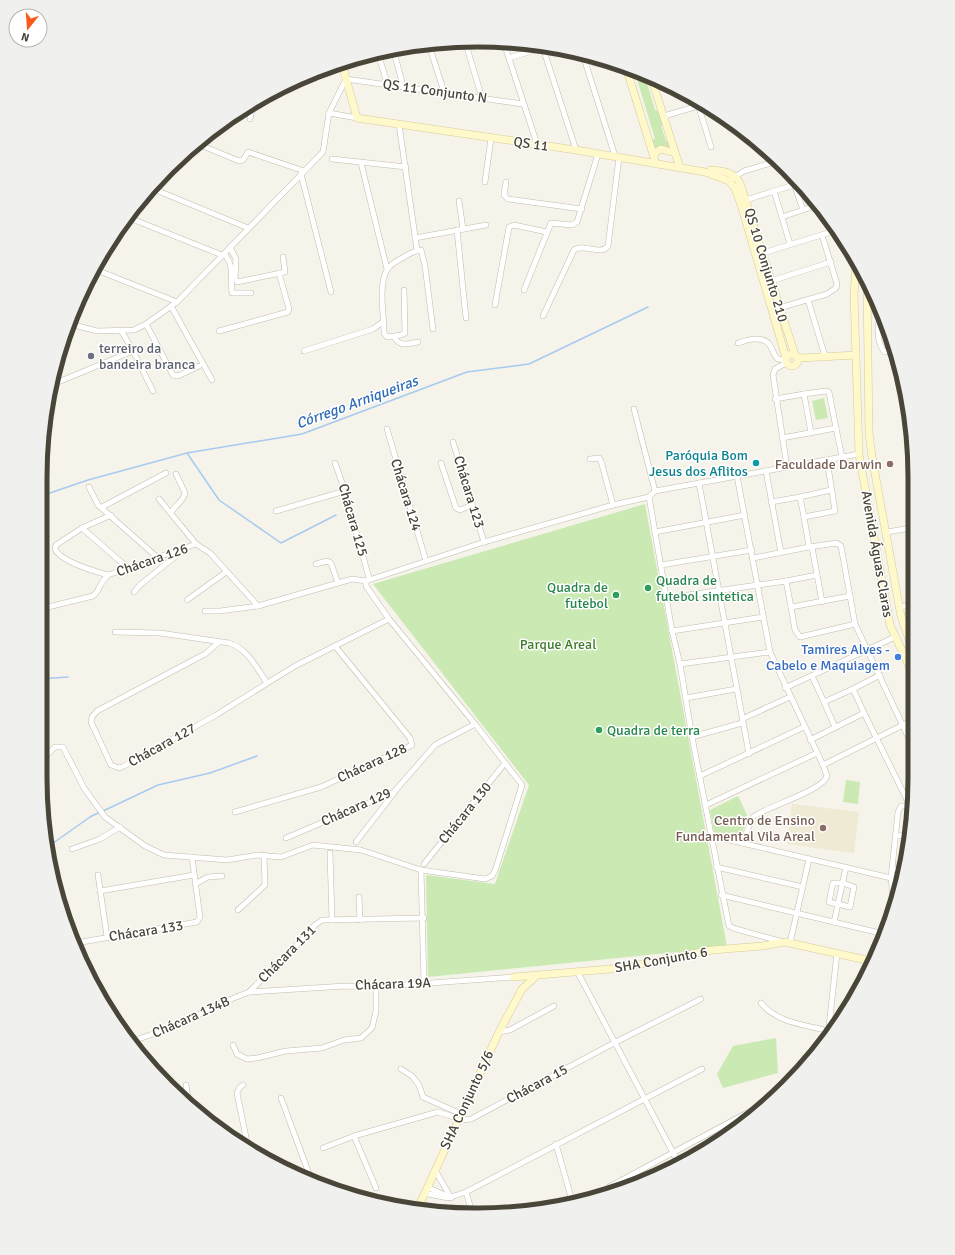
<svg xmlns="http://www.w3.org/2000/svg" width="955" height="1255" font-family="Signika,sans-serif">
  <rect width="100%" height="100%" fill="#f5f3ea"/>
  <polygon fill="#eeead4" points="792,804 859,812 854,853 787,844"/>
  <g fill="#cae9b3">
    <polygon points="634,70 644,73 655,110 659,111 664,125 661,126 666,141 670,142 671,148 661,147 654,148 651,140 655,139 637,79 632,78 630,73 635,73"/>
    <polygon points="824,398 828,418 816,420 812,401"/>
    <polygon points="645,504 727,947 428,977 426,875 495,884 529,785 373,584"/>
    <polygon points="846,780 860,782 858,804 843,802"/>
    <polygon points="738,796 747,815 741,838 739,839 716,834 714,832 710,810"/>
    <polygon points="776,1038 778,1073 723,1088 717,1074 733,1046"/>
  </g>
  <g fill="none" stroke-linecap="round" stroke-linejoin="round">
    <g stroke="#a7caf1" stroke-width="1.5">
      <polyline points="66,335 68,334"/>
      <polyline points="187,453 219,500 281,543 336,515"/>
      <polyline points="41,496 88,480 187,453 302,434 467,372 529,364 648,307"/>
      <polyline points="40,679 68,677"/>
      <polyline points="103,811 158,785 210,773 257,756"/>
      <polyline points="49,846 90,817 100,812"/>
    </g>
    <g stroke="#c1bcac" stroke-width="6">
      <g id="street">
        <polyline points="465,41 482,98"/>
        <polyline points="504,43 537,144"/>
        <polyline points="429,45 444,92"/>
        <polyline points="393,48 403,86"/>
        <polyline points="543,48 576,150"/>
        <polyline points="378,53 387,83"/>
        <polyline points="583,55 615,156"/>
        <polyline points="509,58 545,47"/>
        <polyline points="697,101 711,147"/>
        <polyline points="329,113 357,118"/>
        <polyline points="664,116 698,106"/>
        <polyline points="250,119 253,104"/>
        <polyline points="399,124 417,250"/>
        <polyline points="198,144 239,161 243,160 248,152 304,171"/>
        <polyline points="332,159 406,167"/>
        <polyline points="361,163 387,269"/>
        <polyline points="790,172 803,210 817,205"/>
        <polyline points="301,174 331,292"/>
        <polyline points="733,178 744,171 778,161"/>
        <polyline points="485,182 491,138"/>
        <polyline points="506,182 504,195 508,199 582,209"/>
        <polyline points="151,188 248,228"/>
        <polyline points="774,191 794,185"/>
        <polyline points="746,200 774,191 790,244"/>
        <polyline points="459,201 463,229"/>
        <polyline points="127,217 222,255"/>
        <polyline points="782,217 803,210"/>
        <polyline points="457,230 466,318"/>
        <polyline points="415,238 486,225"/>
        <polyline points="230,247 236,259 235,278 237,282 285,272 283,257"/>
        <polyline points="763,253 831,232 836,228"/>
        <path d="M224,254C235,265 230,279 232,293H251"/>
        <polyline points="94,269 177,302"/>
        <polyline points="771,281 831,262"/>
        <path d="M404,290L405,333L401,335L387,337L384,333C384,317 378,284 387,270C390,264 398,260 404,257C409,254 415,250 421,250L425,266L433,329"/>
        <polyline points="524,290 551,223 572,225 577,222 598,154"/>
        <polyline points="808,300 825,356"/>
        <polyline points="495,305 509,227 514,225 547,232"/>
        <polyline points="171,306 212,380"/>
        <polyline points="779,308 827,294 836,288 837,284 822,235"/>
        <path d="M543,316L574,250C583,243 601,256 608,246L619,157"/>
        <path d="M882,317C875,325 878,346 885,352H895"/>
        <polyline points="70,324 97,331 134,330 146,324 177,302 323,152 329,113 346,79 523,104"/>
        <polyline points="146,324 173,375 178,376 199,366"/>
        <polyline points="219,331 288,312 289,309 279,273"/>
        <path d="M394,337C400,347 407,344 418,342"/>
        <path d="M738,343C747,340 761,335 769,344C773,349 773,355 778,359L785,360"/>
        <polyline points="133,351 153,391"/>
        <polyline points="304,351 373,329 384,321"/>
        <polyline points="786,363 775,369 773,375 787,467"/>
        <polyline points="51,385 133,351 122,332"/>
        <polyline points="804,394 826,391 829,392 836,428"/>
        <polyline points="775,399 804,394 811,433"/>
        <polyline points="634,409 655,491"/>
        <polyline points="387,429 426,561"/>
        <polyline points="782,438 836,428 842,457"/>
        <polyline points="453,442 484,542"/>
        <polyline points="590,459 599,458 601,461 613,505"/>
        <polyline points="335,463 345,491 369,578"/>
        <polyline points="441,463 456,508 460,510 472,505"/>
        <polyline points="766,471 781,553"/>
        <polyline points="737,476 770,652 823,765"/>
        <polyline points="699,483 749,754"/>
        <polyline points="89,487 98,505 158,558"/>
        <polyline points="649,497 672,631 680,664 692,737 728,921 729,926 736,929 783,942"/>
        <polyline points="159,499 196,544"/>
        <polyline points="771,502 800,497"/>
        <polyline points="102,507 166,473"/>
        <polyline points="276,511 345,491"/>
        <path d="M171,513C175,505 183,502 185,493L176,474"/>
        <polyline points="804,517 800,497 831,490"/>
        <polyline points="82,528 128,568"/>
        <polyline points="655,532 745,515"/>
        <polyline points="887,532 911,528"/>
        <polyline points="812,547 822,602"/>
        <polyline points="753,558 809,547 804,517 835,511 827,460"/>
        <polyline points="316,564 327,561 331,563 338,583"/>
        <polyline points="661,565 752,550"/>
        <path d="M108,575C94,571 61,562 55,549L56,545L82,528L111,515"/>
        <polyline points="366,581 484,542 613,505 649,497 655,491 859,454"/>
        <polyline points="786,581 817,575"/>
        <polyline points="134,592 140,585 176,556 177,552"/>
        <polyline points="850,596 855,624 911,743"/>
        <polyline points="667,598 786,581 791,607 850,596 841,546 837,543 809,547"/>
        <polyline points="187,600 226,572"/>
        <polyline points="791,607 795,630 800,637 855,624"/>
        <polyline points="899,607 911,605"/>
        <path d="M40,609L93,596C99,592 100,582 108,575L196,544L210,553L258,606L352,579L366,581"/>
        <polyline points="205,611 220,611 258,606"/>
        <polyline points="672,631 763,617"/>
        <path d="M115,632L160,633L229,643C248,649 256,667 267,683"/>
        <polyline points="219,642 205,654 97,711 92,717 91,722 111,765 119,768 124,766 216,715 295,666 389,619"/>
        <polyline points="680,664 770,652"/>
        <polyline points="785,688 895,637"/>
        <polyline points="853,689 880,675"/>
        <polyline points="686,698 736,689"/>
        <polyline points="824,702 835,727"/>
        <polyline points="864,713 910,806"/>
        <polyline points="742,719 790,697"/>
        <polyline points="692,737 742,723"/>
        <polyline points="810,740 864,713 853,689 824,702 812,676"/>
        <polyline points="40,762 55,747 63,747 84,788 105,817 145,846 164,855 227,860 257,855 281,857 313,845 361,850 421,870 485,879 492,876 495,871 522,785 475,724 389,619 366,586 366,581"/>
        <polyline points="700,776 804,727"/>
        <polyline points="706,805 817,753"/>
        <polyline points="235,812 321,787 412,745 410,738 335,646"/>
        <polyline points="712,836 891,878 898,812 901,806 911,806"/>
        <polyline points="895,836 911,835"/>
        <polyline points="286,838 394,792 435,745 475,724"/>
        <polyline points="356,842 394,793"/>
        <path d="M742,843L753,817C766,807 824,790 827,776L823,765L911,721"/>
        <polyline points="72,849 100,839 120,827"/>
        <polyline points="330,853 332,920"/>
        <polyline points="424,864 505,763"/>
        <polyline points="716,867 803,887"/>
        <polyline points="421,870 424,983"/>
        <polyline points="892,870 903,869"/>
        <polyline points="98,875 107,937"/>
        <polyline points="891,878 894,907"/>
        <polygon points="833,883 843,883 854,887 850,907 829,902"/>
        <polyline points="195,884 208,877 222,876"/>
        <polyline points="100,891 194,875"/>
        <polyline points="721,895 884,934"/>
        <polyline points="359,897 360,920"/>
        <polyline points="238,910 265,885 264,855"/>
        <polyline points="834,922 846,867"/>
        <polyline points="76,943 197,922 200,917 199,910 192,857"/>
        <polyline points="790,943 809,859"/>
        <polyline points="577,971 678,1162"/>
        <polyline points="249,992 296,946 315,925 322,920 424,918"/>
        <path d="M761,1003C777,1023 806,1025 829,1031"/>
        <polyline points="499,1032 510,1030 554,1006"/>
        <polyline points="828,1036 837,953"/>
        <polyline points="133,1041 181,1024 221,1003 249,992 345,986 376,987 514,977"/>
        <polyline points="233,1045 237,1054 247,1059 257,1058 286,1051 322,1048 344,1040 361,1038 372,1028 376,1011 376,987"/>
        <polyline points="401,1069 412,1076 419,1085 423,1097 461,1114"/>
        <polyline points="186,1085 189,1105"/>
        <polyline points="243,1085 240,1087 237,1093 248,1147"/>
        <polyline points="281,1098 311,1179"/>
        <polyline points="354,1136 376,1188"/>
        <polyline points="556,1144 572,1201"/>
        <polyline points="323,1148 354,1136 438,1112 463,1120 471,1119 614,1043 701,999"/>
        <polyline points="435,1170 451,1198"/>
        <polyline points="427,1187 447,1196"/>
        <polyline points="609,1187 771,1100"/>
        <polyline points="466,1192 472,1212"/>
        <polyline points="424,1193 448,1198 466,1192 702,1069"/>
      </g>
    </g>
    <g stroke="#d5cc9a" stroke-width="8">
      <g id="secondary">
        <polyline points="342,64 357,118 576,150 705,172 729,181 735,188 742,208 786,358"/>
        <polyline points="626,67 656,164"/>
        <polyline points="651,77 680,168"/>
        <polyline points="654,156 656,152 661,149 675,153"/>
        <path d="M711,170C723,171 734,172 740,183L795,355"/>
        <polyline points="856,265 854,294 859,454 890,625 911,670"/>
        <polyline points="867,286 869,433 872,457 901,616 911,645"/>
        <circle cx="792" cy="360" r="6"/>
        <polyline points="797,357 801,358 856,355"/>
        <polyline points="514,977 622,968 712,950 762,946 785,942 871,961"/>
        <polyline points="418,1208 499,1032 522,989 536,976"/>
      </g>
    </g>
    <use href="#street" stroke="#fff" stroke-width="5"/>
    <use href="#secondary" stroke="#fff8cb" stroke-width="7"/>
  </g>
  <circle fill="#6b7280" stroke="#fff" stroke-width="1.5" cx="91" cy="356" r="4"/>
  <circle fill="#0f9aa8" stroke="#fff" stroke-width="1.5" cx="756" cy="463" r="4"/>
  <g fill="#8d6e63" stroke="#fff" stroke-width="1.5">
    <circle cx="890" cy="464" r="4"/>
    <circle cx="823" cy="828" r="4"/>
  </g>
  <g fill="#2e9e5b" stroke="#fff" stroke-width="1.5">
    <circle cx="648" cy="588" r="4"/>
    <circle cx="616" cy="595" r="4"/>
    <circle cx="599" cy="730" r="4"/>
  </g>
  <circle fill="#3f7fe0" stroke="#fff" stroke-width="1.5" cx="898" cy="657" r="4"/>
  <g text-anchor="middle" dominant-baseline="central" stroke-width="3" stroke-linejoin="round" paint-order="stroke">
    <g font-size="14" fill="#494538" stroke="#fff">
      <text transform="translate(435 91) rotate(8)">QS 11 Conjunto N</text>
      <text transform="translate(531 144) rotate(8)">QS 11</text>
      <text transform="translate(766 265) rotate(73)">QS 10 Conjunto 210</text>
      <text transform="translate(469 492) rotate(73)">Chácara 123</text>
      <text transform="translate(406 495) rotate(73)">Chácara 124</text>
      <text transform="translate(353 520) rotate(74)">Chácara 125</text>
      <text transform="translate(877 554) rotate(80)">Avenida Águas Claras</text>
      <text transform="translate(152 560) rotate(-19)">Chácara 126</text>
      <text transform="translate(162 745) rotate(-29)">Chácara 127</text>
      <text transform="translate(372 763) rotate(-25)">Chácara 128</text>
      <text transform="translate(356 807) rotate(-24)">Chácara 129</text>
      <text transform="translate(465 813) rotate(-51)">Chácara 130</text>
      <text transform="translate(146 931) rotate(-9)">Chácara 133</text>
      <text transform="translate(287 954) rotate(-45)">Chácara 131</text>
      <text transform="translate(661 960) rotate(-10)">SHA Conjunto 6</text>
      <text transform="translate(393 984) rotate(-2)">Chácara 19A</text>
      <text transform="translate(191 1017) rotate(-24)">Chácara 134B</text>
      <text transform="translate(537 1084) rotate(-28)">Chácara 15</text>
      <text transform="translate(467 1100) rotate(-65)">SHA Conjunto 5/6</text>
    </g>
    <g font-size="14" fill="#5b616d" stroke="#fff" text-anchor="start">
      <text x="99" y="348">terreiro da<tspan x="99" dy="16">bandeira branca</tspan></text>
    </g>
    <g font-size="14" fill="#0d838f" stroke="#fff" text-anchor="end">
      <text x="748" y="455">Paróquia Bom<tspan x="748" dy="16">Jesus dos Aflitos</tspan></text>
    </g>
    <g font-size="14" fill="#785e54" stroke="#fff" text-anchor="end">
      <text x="882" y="464">Faculdade Darwin</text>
      <text x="815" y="820">Centro de Ensino<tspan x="815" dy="16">Fundamental Vila Areal</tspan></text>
    </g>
    <g font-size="14" fill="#27864d" stroke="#fff" text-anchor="start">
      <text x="656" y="580">Quadra de<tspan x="656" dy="16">futebol sintetica</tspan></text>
      <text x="608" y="587" text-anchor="end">Quadra de<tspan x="608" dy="16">futebol</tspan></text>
      <text x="607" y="730">Quadra de terra</text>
    </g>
    <g font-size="14" fill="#3f7c2a" stroke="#fff">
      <text x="558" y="644">Parque Areal</text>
    </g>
    <g font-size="14" fill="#366cbe" stroke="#fff" text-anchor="end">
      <text x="890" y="649">Tamires Alves -<tspan x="890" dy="16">Cabelo e Maquiagem</tspan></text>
    </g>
    <g font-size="15" font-style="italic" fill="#306db7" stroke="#fff">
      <text transform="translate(357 402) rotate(-20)">Córrego Arniqueiras</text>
    </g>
  </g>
  <path d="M0 0H955V1255H0ZM477 47H478A430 430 0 0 1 908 477V778A430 430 0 0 1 478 1208H477A430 430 0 0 1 47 778V477A430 430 0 0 1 477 47Z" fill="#f0f0ef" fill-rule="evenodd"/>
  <path fill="none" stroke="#494538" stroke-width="5" d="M477 47H478A430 430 0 0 1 908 477V778A430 430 0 0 1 478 1208H477A430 430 0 0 1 47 778V477A430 430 0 0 1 477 47Z"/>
  <g transform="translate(28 28) rotate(197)"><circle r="19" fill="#ffffff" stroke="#b6b5af"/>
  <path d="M0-3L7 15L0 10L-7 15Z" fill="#fa591c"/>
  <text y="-6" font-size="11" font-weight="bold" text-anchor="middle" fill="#494538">N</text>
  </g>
</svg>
